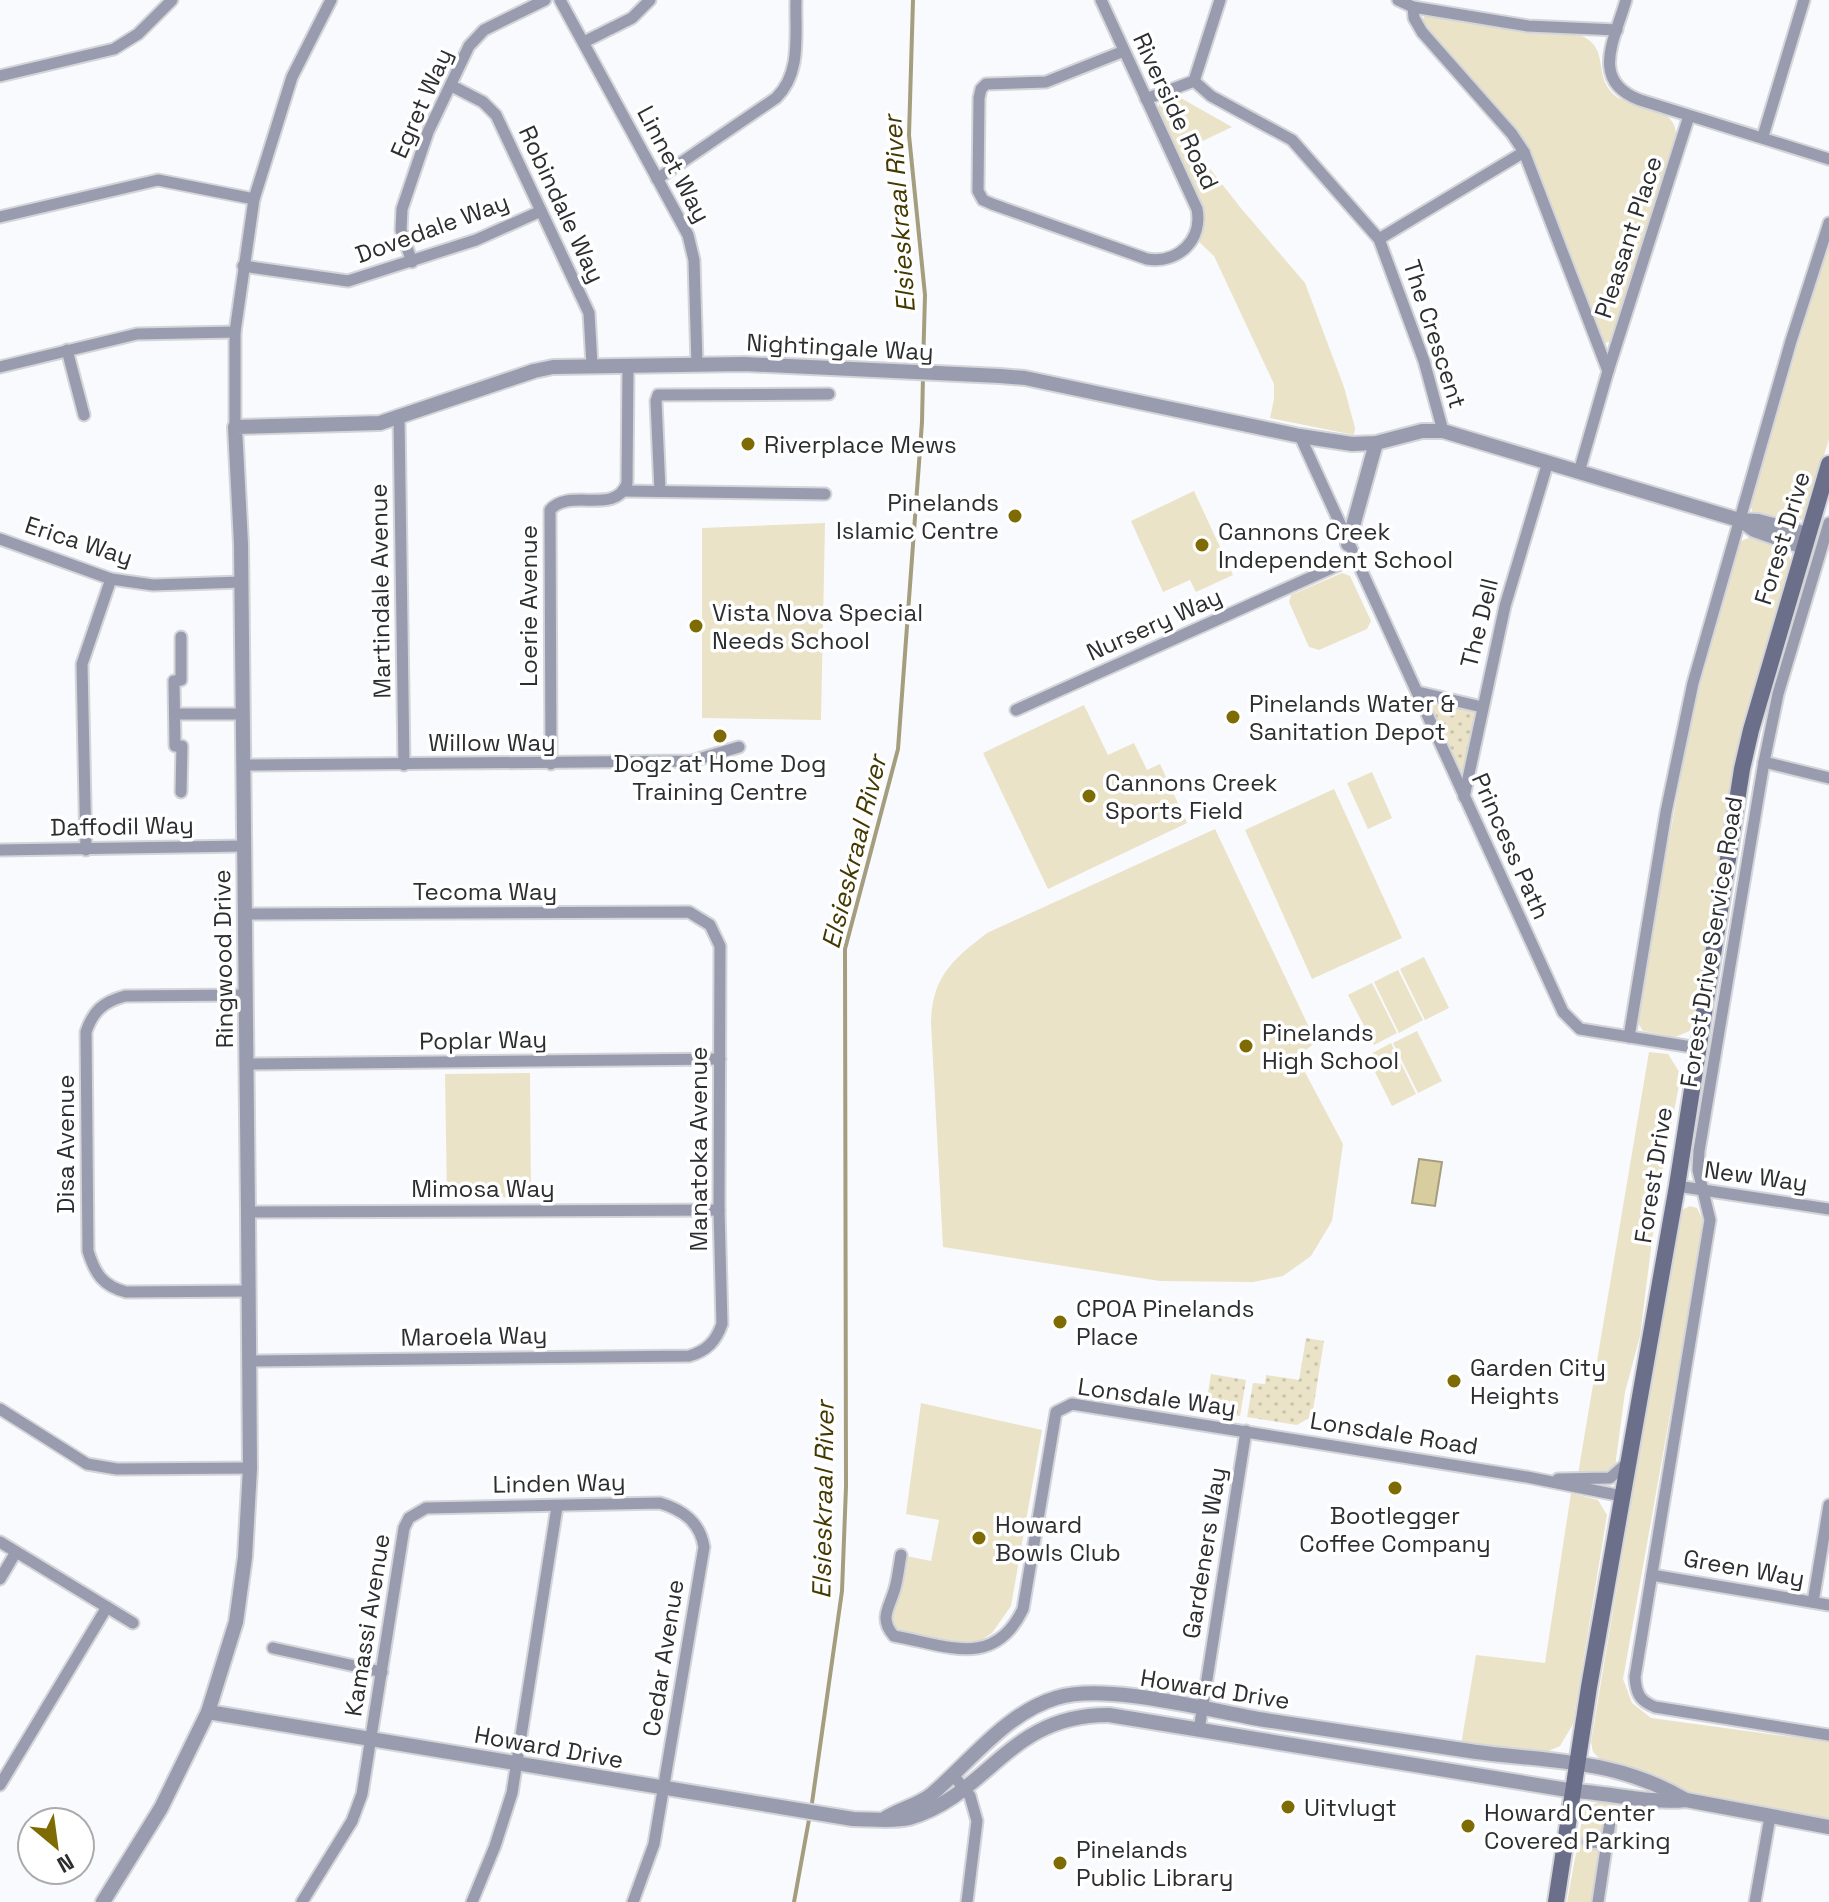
<svg xmlns="http://www.w3.org/2000/svg" width="1829" height="1902" font-family="'Space Grotesk',sans-serif">
  <defs>
    <pattern id="grass-dots" width="8" height="8" patternUnits="userSpaceOnUse" patternTransform="scale(2)"><rect width="8" height="8" fill="#eae3c7"/><path d="M2 2h.1M6 6h.1" fill="none" stroke="#c9c3ab" stroke-width="1.8" stroke-linecap="round"/></pattern>
  </defs>
  <rect width="100%" height="100%" fill="#f9fafe"/>
  <g fill="url(#grass-dots)">
    <polygon points="1432,701 1472,710 1475,714 1463,771 1459,770 1429,705"/>
    <polygon points="1306,1338 1324,1341 1312,1416 1297,1425 1247,1417 1253,1383 1265,1384 1266,1375 1299,1380"/>
    <polygon points="1211,1374 1246,1380 1240,1416 1205,1411"/>
  </g>
  <g fill="#eae3c7">
    <path d="M1426,14L1582,36C1612,50 1590,77 1618,98C1640,105 1678,108 1676,137L1613,341L1604,343L1597,335L1587,298L1527,144L1425,27L1423,19Z"/>
    <polygon points="1172,93 1232,127 1192,146 1240,207 1305,283 1344,387 1355,428 1354,435 1270,418 1274,399 1274,384 1214,256 1199,242 1205,224 1205,215 1157,111 1161,99"/>
    <polygon points="1829,241 1829,439 1805,517 1794,524 1753,514 1750,503"/>
    <polygon points="1194,491 1233,575 1196,592 1190,580 1163,592 1131,521"/>
    <polygon points="825,523 821,720 702,718 702,528"/>
    <path d="M1753,536C1770,541 1787,542 1791,561L1742,732L1692,1030L1675,1037L1643,1031L1636,1020L1692,715L1739,542Z"/>
    <polygon points="1342,573 1350,576 1371,621 1367,629 1319,650 1309,647 1289,602 1291,595"/>
    <polygon points="1084,705 1108,755 1134,743 1147,770 1160,764 1187,823 1048,889 983,753"/>
    <polygon points="1372,772 1392,818 1368,829 1347,783"/>
    <polygon points="1334,789 1402,938 1312,979 1245,830"/>
    <path d="M1215,829L1316,1042L1297,1057L1343,1144L1332,1221L1311,1256L1283,1276L1253,1282L1160,1281L943,1247L931,1023C932,977 952,960 987,933Z"/>
    <polygon points="1424,957 1449,1008 1425,1020 1400,969"/>
    <polygon points="1398,970 1423,1020 1399,1033 1374,982"/>
    <polygon points="1372,983 1397,1033 1374,1045 1348,995"/>
    <polygon points="1417,1031 1442,1081 1418,1093 1393,1043"/>
    <polygon points="1391,1043 1416,1094 1392,1106 1367,1056"/>
    <polygon points="1649,1052 1668,1054 1681,1075 1658,1193 1640,1336 1625,1392 1615,1467 1599,1476 1578,1474"/>
    <polygon points="530,1073 531,1197 447,1198 445,1074"/>
    <polygon points="1690,1206 1697,1208 1704,1223 1623,1679 1632,1703 1651,1718 1829,1742 1829,1824 1700,1797 1607,1766 1593,1752 1591,1742 1679,1216 1682,1210"/>
    <polygon points="921,1403 1042,1430 1011,1606 992,1633 971,1647 898,1633 891,1618 906,1556 931,1561 939,1520 906,1514"/>
    <polygon points="1571,1493 1598,1500 1607,1515 1573,1724 1560,1746 1544,1753 1461,1745 1476,1655 1545,1663"/>
    <polygon points="1603,1800 1620,1803 1616,1841 1602,1839 1592,1902 1567,1902 1583,1815 1588,1807"/>
  </g>
  <polygon fill="#d7cd9f" stroke="#a49d7e" stroke-width="2" points="1419,1159 1442,1162 1435,1206 1412,1203"/>
  <g fill="none" stroke-linecap="round" stroke-linejoin="round">
    <g stroke="#a49d7e" stroke-width="4">
      <polyline points="913,0 909,135 925,295 923,367"/>
      <polyline points="794,1902 812,1803 842,1591 846,1487 845,949 898,749 922,422 923,376"/>
    </g>
    <g stroke="#d4d5d9" stroke-width="15">
      <g id="minor">
        <polyline points="560,0 688,235 694,260 697,364"/>
        <path d="M1101,0L1197,209C1203,240 1178,264 1147,259L992,204L983,200L978,191L979,98L981,89L986,84L1046,82L1124,51"/>
        <polyline points="1398,0 1413,7 1528,26 1617,30"/>
        <path d="M1626,0C1615,39 1589,81 1640,100L1829,159"/>
        <polyline points="1413,7 1414,18 1422,32 1512,134 1524,152 1608,371"/>
        <polyline points="584,42 632,18 650,0"/>
        <polyline points="0,76 114,49 138,34 172,0"/>
        <polyline points="1194,81 1211,96 1292,140 1379,239 1424,361 1443,431"/>
        <polyline points="452,86 483,102 496,115 589,313 592,365"/>
        <polyline points="1146,99 1194,81 1220,0"/>
        <polyline points="1763,136 1804,0"/>
        <path d="M657,179L776,98C802,73 795,34 796,0"/>
        <polyline points="0,217 158,180 254,199"/>
        <polyline points="1379,239 1524,152"/>
        <polyline points="412,262 401,230 402,209 428,132 469,46 484,30 545,0"/>
        <polyline points="243,266 348,281 476,240 541,211"/>
        <polyline points="67,350 84,415"/>
        <polyline points="0,367 137,334 235,332"/>
        <polyline points="399,417 404,765"/>
        <polyline points="235,427 235,332 254,199 292,77 331,0"/>
        <polyline points="1300,436 1563,1012 1580,1029 1698,1048"/>
        <polyline points="1579,472 1608,371 1689,116"/>
        <polyline points="624,491 825,494"/>
        <polyline points="660,491 656,401 658,395 829,394"/>
        <path d="M1829,523L1778,694L1764,762L1699,1151L1698,1170L1710,1220L1635,1677C1636,1694 1640,1701 1655,1707L1829,1735"/>
        <polyline points="0,539 111,579 153,585 241,582"/>
        <polyline points="181,637 181,680 174,681 175,746 182,746 181,792"/>
        <polyline points="1418,692 1482,707"/>
        <polyline points="1016,710 1354,558"/>
        <polyline points="175,714 243,714"/>
        <polyline points="1764,762 1829,778"/>
        <path d="M551,764L550,510C569,487 616,516 627,483L628,365"/>
        <polyline points="243,765 692,761 739,747"/>
        <polyline points="1464,797 1505,606 1548,462"/>
        <polyline points="0,850 244,846"/>
        <polyline points="86,850 82,664 111,579"/>
        <path d="M245,914L689,912L710,925L720,946L719,1210L722,1324C716,1341 707,1351 689,1356L249,1361"/>
        <path d="M245,995L125,996C103,1002 93,1011 86,1032L88,1251C95,1274 103,1286 126,1292L248,1291"/>
        <polyline points="1629,1037 1666,812 1693,683 1791,341 1829,223"/>
        <polyline points="246,1064 720,1059"/>
        <polyline points="1677,1186 1829,1209"/>
        <polyline points="248,1212 719,1210"/>
        <polyline points="0,1409 87,1464 117,1469 250,1468"/>
        <polyline points="1558,1479 1610,1478 1627,1463"/>
        <polyline points="0,1542 133,1623"/>
        <path d="M901,1555C899,1566 898,1577 895,1588C890,1607 878,1618 894,1636C946,1645 994,1670 1023,1609L1056,1412L1072,1404L1527,1477L1622,1496"/>
        <polyline points="1652,1575 1829,1605"/>
        <polyline points="0,1579 16,1552"/>
        <polyline points="1813,1602 1829,1505"/>
        <polyline points="273,1648 382,1672"/>
        <polyline points="1199,1730 1246,1431"/>
        <polyline points="953,1775 970,1796 977,1821 967,1902"/>
        <polyline points="0,1785 107,1607"/>
        <polyline points="1588,1842 1607,1843"/>
        <path d="M302,1902L352,1821L362,1794L404,1528L409,1518L426,1508L660,1503C683,1510 700,1522 704,1547L654,1844L633,1902"/>
        <polyline points="472,1902 495,1846 512,1793 557,1507"/>
        <polyline points="1598,1902 1611,1815"/>
        <polyline points="1755,1902 1770,1817"/>
      </g>
    </g>
    <g stroke="#d4d5d9" stroke-width="18">
      <g id="tertiary">
        <polyline points="1746,524 1754,530 1803,547"/>
        <polyline points="1348,544 1376,443"/>
        <path d="M208,1712L853,1819C871,1819 892,1822 909,1818C989,1795 1008,1714 1109,1715L1574,1791C1611,1793 1649,1804 1686,1800L1829,1827"/>
        <path d="M884,1819C899,1809 919,1805 932,1794C971,1761 1006,1713 1056,1698C1107,1682 1211,1711 1265,1720C1331,1730 1397,1740 1463,1750C1511,1758 1560,1758 1607,1769C1634,1775 1662,1786 1686,1800"/>
        <polyline points="103,1902 161,1808 208,1712 236,1622 245,1557 250,1468 248,1212 241,544 235,427 380,423 534,371 553,367 744,364 1000,376 1025,378 1300,436 1352,444 1376,443 1422,431 1443,431 1739,520 1758,521 1808,534"/>
      </g>
    </g>
    <g stroke="#d4d5d9" stroke-width="20">
      <polyline id="secondary" points="1556,1902 1589,1687 1677,1186 1742,769 1751,730 1829,464"/>
    </g>
    <use href="#minor" stroke="#999caf" stroke-width="11"/>
    <use href="#tertiary" stroke="#999caf" stroke-width="14"/>
    <use href="#secondary" stroke="#6b6f89" stroke-width="16"/>
  </g>
  <g fill="#7e6b03" stroke="#fff" stroke-width="3">
    <circle cx="748" cy="444" r="8"/>
    <circle cx="1015" cy="516" r="8"/>
    <circle cx="1202" cy="545" r="8"/>
    <circle cx="696" cy="626" r="8"/>
    <circle cx="1233" cy="717" r="8"/>
    <circle cx="720" cy="736" r="8"/>
    <circle cx="1089" cy="796" r="8"/>
    <circle cx="1246" cy="1046" r="8"/>
    <circle cx="1060" cy="1322" r="8"/>
    <circle cx="1454" cy="1381" r="8"/>
    <circle cx="1395" cy="1488" r="8"/>
    <circle cx="979" cy="1538" r="8"/>
    <circle cx="1288" cy="1807" r="8"/>
    <circle cx="1468" cy="1826" r="8"/>
    <circle cx="1060" cy="1863" r="8"/>
  </g>
  <g text-anchor="middle" dominant-baseline="central" stroke-width="7" stroke-linejoin="round" paint-order="stroke">
    <g font-size="24" fill="#2d2e30" stroke="#fff">
      <text transform="translate(421 103) rotate(-66)">Egret Way</text>
      <text transform="translate(1176 111) rotate(65)">Riverside Road</text>
      <text transform="translate(674 164) rotate(62)">Linnet Way</text>
      <text transform="translate(562 204) rotate(65)">Robindale Way</text>
      <text transform="translate(432 228) rotate(-20)">Dovedale Way</text>
      <text transform="translate(1628 237) rotate(-72)">Pleasant Place</text>
      <text transform="translate(1435 334) rotate(72)">The Crescent</text>
      <text transform="translate(840 347) rotate(3)">Nightingale Way</text>
      <text transform="translate(1782 538) rotate(-73)">Forest Drive</text>
      <text transform="translate(79 541) rotate(18)">Erica Way</text>
      <text transform="translate(380 591) rotate(-91)">Martindale Avenue</text>
      <text transform="translate(528 606) rotate(-90)">Loerie Avenue</text>
      <text transform="translate(1479 623) rotate(-76)">The Dell</text>
      <text transform="translate(1154 624) rotate(-24)">Nursery Way</text>
      <text x="492" y="742">Willow Way</text>
      <text transform="translate(122 826) rotate(-1)">Daffodil Way</text>
      <text transform="translate(1511 846) rotate(66)">Princess Path</text>
      <text x="485" y="891">Tecoma Way</text>
      <text transform="translate(1711 942) rotate(-81)">Forest Drive Service Road</text>
      <text transform="translate(223 959) rotate(-91)">Ringwood Drive</text>
      <text transform="translate(483 1040) rotate(-1)">Poplar Way</text>
      <text transform="translate(65 1144) rotate(-90)">Disa Avenue</text>
      <text transform="translate(698 1149) rotate(-90)">Manatoka Avenue</text>
      <text transform="translate(1653 1175) rotate(-81)">Forest Drive</text>
      <text transform="translate(1756 1176) rotate(8)">New Way</text>
      <text x="483" y="1188">Mimosa Way</text>
      <text transform="translate(474 1336) rotate(-1)">Maroela Way</text>
      <text transform="translate(1157 1397) rotate(8)">Lonsdale Way</text>
      <text transform="translate(1394 1433) rotate(9)">Lonsdale Road</text>
      <text transform="translate(559 1483) rotate(-1)">Linden Way</text>
      <text transform="translate(1204 1553) rotate(-81)">Gardeners Way</text>
      <text transform="translate(1744 1568) rotate(10)">Green Way</text>
      <text transform="translate(367 1625) rotate(-81)">Kamassi Avenue</text>
      <text transform="translate(663 1658) rotate(-81)">Cedar Avenue</text>
      <text transform="translate(1215 1689) rotate(9)">Howard Drive</text>
      <text transform="translate(549 1747) rotate(10)">Howard Drive</text>
    </g>
    <g font-size="24" fill="#2d2e30" stroke="#fff" text-anchor="start">
      <text x="764" y="444">Riverplace Mews</text>
      <text x="999" y="502" text-anchor="end">Pinelands<tspan x="999" dy="28">Islamic Centre</tspan></text>
      <text x="1218" y="531">Cannons Creek<tspan x="1218" dy="28">Independent School</tspan></text>
      <text x="712" y="612">Vista Nova Special<tspan x="712" dy="28">Needs School</tspan></text>
      <text x="1249" y="703">Pinelands Water &amp;<tspan x="1249" dy="28">Sanitation Depot</tspan></text>
      <text x="720" y="763" text-anchor="middle">Dogz at Home Dog<tspan x="720" dy="28">Training Centre</tspan></text>
      <text x="1105" y="782">Cannons Creek<tspan x="1105" dy="28">Sports Field</tspan></text>
      <text x="1262" y="1032">Pinelands<tspan x="1262" dy="28">High School</tspan></text>
      <text x="1076" y="1308">CPOA Pinelands<tspan x="1076" dy="28">Place</tspan></text>
      <text x="1470" y="1367">Garden City<tspan x="1470" dy="28">Heights</tspan></text>
      <text x="1395" y="1515" text-anchor="middle">Bootlegger<tspan x="1395" dy="28">Coffee Company</tspan></text>
      <text x="995" y="1524">Howard<tspan x="995" dy="28">Bowls Club</tspan></text>
      <text x="1304" y="1807">Uitvlugt</text>
      <text x="1484" y="1812">Howard Center<tspan x="1484" dy="28">Covered Parking</tspan></text>
      <text x="1076" y="1849">Pinelands<tspan x="1076" dy="28">Public Library</tspan></text>
    </g>
    <g font-size="26" font-style="italic" fill="#443900" stroke="#fff">
      <text transform="translate(899 214) rotate(-94)">Elsieskraal River</text>
      <text transform="translate(854 852) rotate(-76)">Elsieskraal River</text>
      <text transform="translate(823 1500) rotate(-89)">Elsieskraal River</text>
    </g>
  </g>
  <g transform="translate(56 1846) rotate(151)"><circle r="38" fill="#ffffff" stroke="#ababac" stroke-width="2"/>
  <path d="M0-6L14 30L0 20L-14 30Z" fill="#7e6b03"/>
  <text y="-12" font-size="22" font-weight="bold" text-anchor="middle" fill="#2d2e30">N</text>
  </g>
</svg>
